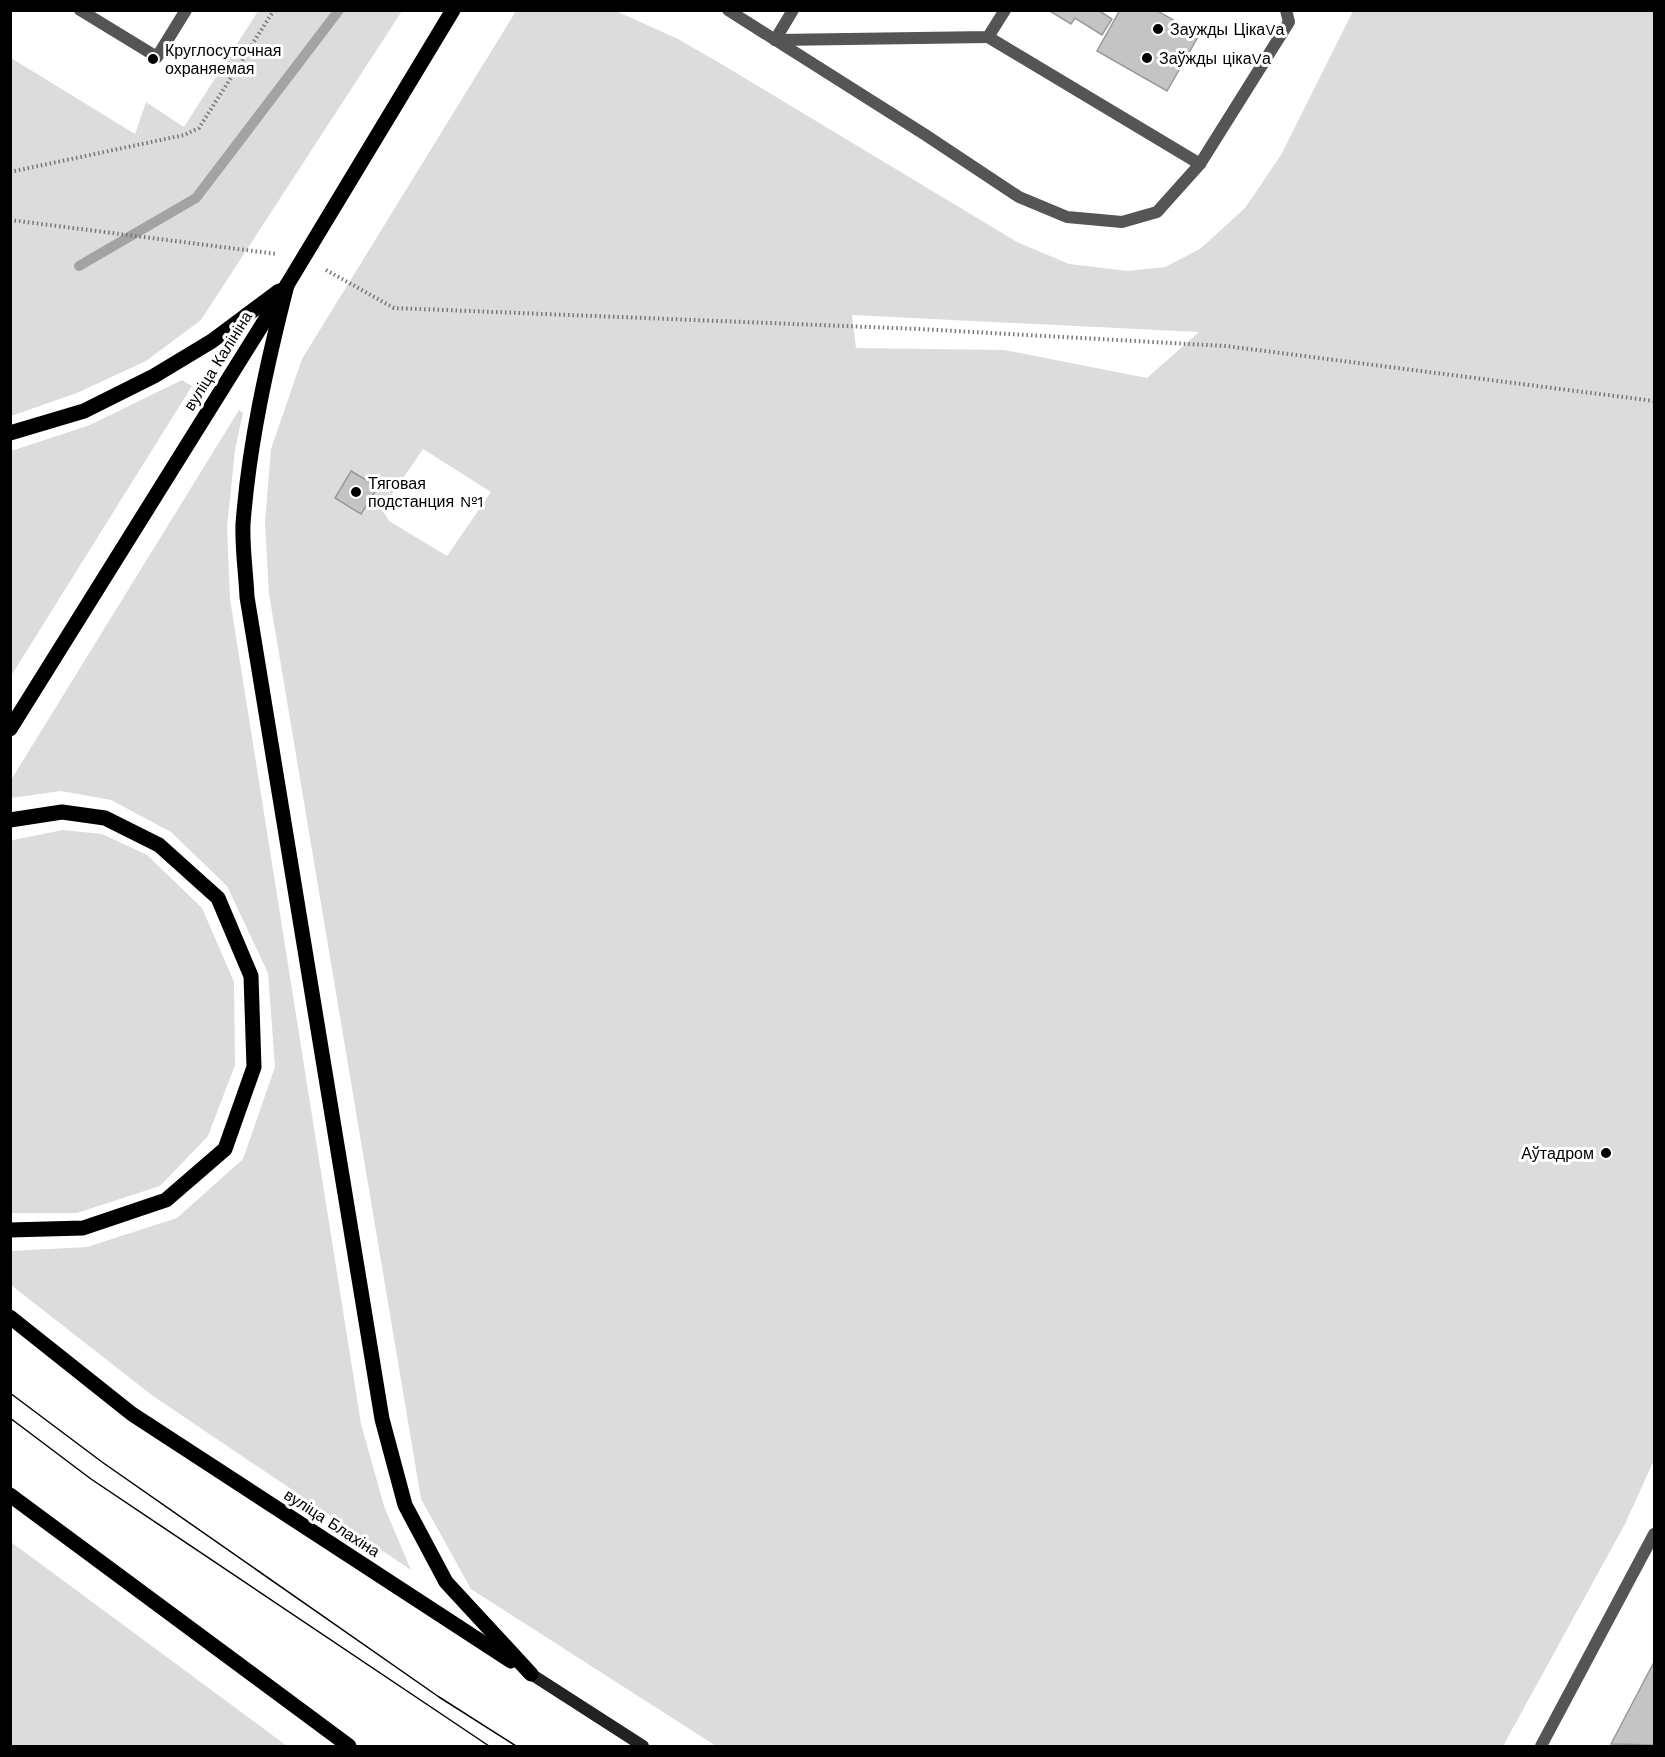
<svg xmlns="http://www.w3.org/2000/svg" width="1665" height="1757" font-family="'Work Sans',sans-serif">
  <rect width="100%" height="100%" fill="#fff"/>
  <g fill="#dcdcdc" fill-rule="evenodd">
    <polygon points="258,11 402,11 201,320 146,361 77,393 11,416 11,58 135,134 146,102 184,127"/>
    <path d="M516,11H616L678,39L718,62L1017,242L1069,264L1128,271L1165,267L1200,249L1245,208L1281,155L1353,11H1654V1460L1625,1524L1503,1746H716L471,1589L421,1499L269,594L265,523L271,449L302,359ZM852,315L1198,332H1199L1147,378L1004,350L856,348ZM423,449L491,492L447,556L389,521L382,509Z"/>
    <polygon points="182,380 192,386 11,676 11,451 90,425"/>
    <polygon points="239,410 243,413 235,450 227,527 230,599 361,1424 384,1506 411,1570 153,1396 11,1285 11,1251 87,1247 177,1218 243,1159 275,1067 268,973 227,886 171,832 111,800 61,791 11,798 11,780"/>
    <polygon points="63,830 102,834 147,855 202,908 234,982 235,1065 208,1136 160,1186 77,1213 11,1213 11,843 13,840"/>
    <polygon points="11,1542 287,1746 11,1746"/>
  </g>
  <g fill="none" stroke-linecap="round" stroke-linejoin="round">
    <polyline stroke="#a3a3a3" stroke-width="10" points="79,266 196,198 339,10"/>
  </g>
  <g fill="#c4c4c4" stroke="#999" stroke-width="1.5">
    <polygon points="1048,10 1098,10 1112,19 1102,35 1075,18 1071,24"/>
    <polygon points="1120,10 1156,10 1199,35 1167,91 1097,51"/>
    <polygon points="351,471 378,487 361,514 335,498"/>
    <polygon points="1654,1662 1654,1745 1611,1744"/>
  </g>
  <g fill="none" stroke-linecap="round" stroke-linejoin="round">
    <g stroke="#777" stroke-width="4" stroke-dasharray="1.5 3" stroke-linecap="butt">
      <polyline points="10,172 184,135 199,128 274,10"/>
      <polyline points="10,220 277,254"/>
      <polyline points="326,270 394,308 919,329 1226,346 1654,401"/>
    </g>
    <g stroke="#555" stroke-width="12">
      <polyline points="80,10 157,57 186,10"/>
      <polyline points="728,10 924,134 1019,197 1067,217 1122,222 1157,212 1200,164 1289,22 1286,10"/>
      <polyline points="988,37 1200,164"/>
      <polyline points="775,40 793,10"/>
      <polyline points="777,40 988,37 1005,10"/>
      <polyline points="1541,1746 1654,1534"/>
    </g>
    <polyline stroke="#222" stroke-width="12" points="531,1674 643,1746"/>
    <g stroke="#000" stroke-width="15">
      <path d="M287,285C267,364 249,443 243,524C242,548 246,573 247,597L382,1419L405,1505L446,1582L531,1674"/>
      <polyline points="10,433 84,411 154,376 212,341 279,291"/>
      <polyline points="10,729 287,285 453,10"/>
      <polyline points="10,820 62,812 105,818 159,845 218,898 251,976 254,1067 225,1149 166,1200 83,1228 10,1230"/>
      <polyline points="10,1317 132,1414 511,1661"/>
      <polyline points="10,1495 349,1746"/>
    </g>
    <g stroke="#000" stroke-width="1.5">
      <polyline points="10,1393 102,1462 439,1697 516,1746"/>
      <polyline points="10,1418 91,1479 489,1746"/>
    </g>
  </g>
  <g fill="#000" stroke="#fff" stroke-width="2">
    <circle cx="1158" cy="29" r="6"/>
    <circle cx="1147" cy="58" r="6"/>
    <circle cx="153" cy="59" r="6"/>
    <circle cx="356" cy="492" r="6"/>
    <circle cx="1606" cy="1153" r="6"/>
  </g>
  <g text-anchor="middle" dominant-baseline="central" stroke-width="6" stroke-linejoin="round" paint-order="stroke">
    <g font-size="16" fill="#000" stroke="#fff" text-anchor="start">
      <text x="1170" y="29">Заужды ЦікаVа</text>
      <text x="165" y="50">Круглосуточная<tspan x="165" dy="18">охраняемая</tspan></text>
      <text x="1159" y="58">Заўжды цікаVа</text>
      <text x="368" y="483">Тяговая<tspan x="368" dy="18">подстанция №1</tspan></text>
      <text x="1594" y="1153" text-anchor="end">Аўтадром</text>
    </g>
    <g font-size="16" fill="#000" stroke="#fff">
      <text transform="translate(218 361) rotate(-58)">вуліца Калініна</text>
      <text transform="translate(332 1523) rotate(33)">вуліца Блахіна</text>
    </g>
  </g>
  <rect width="1665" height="1757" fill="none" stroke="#000000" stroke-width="24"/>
</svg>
